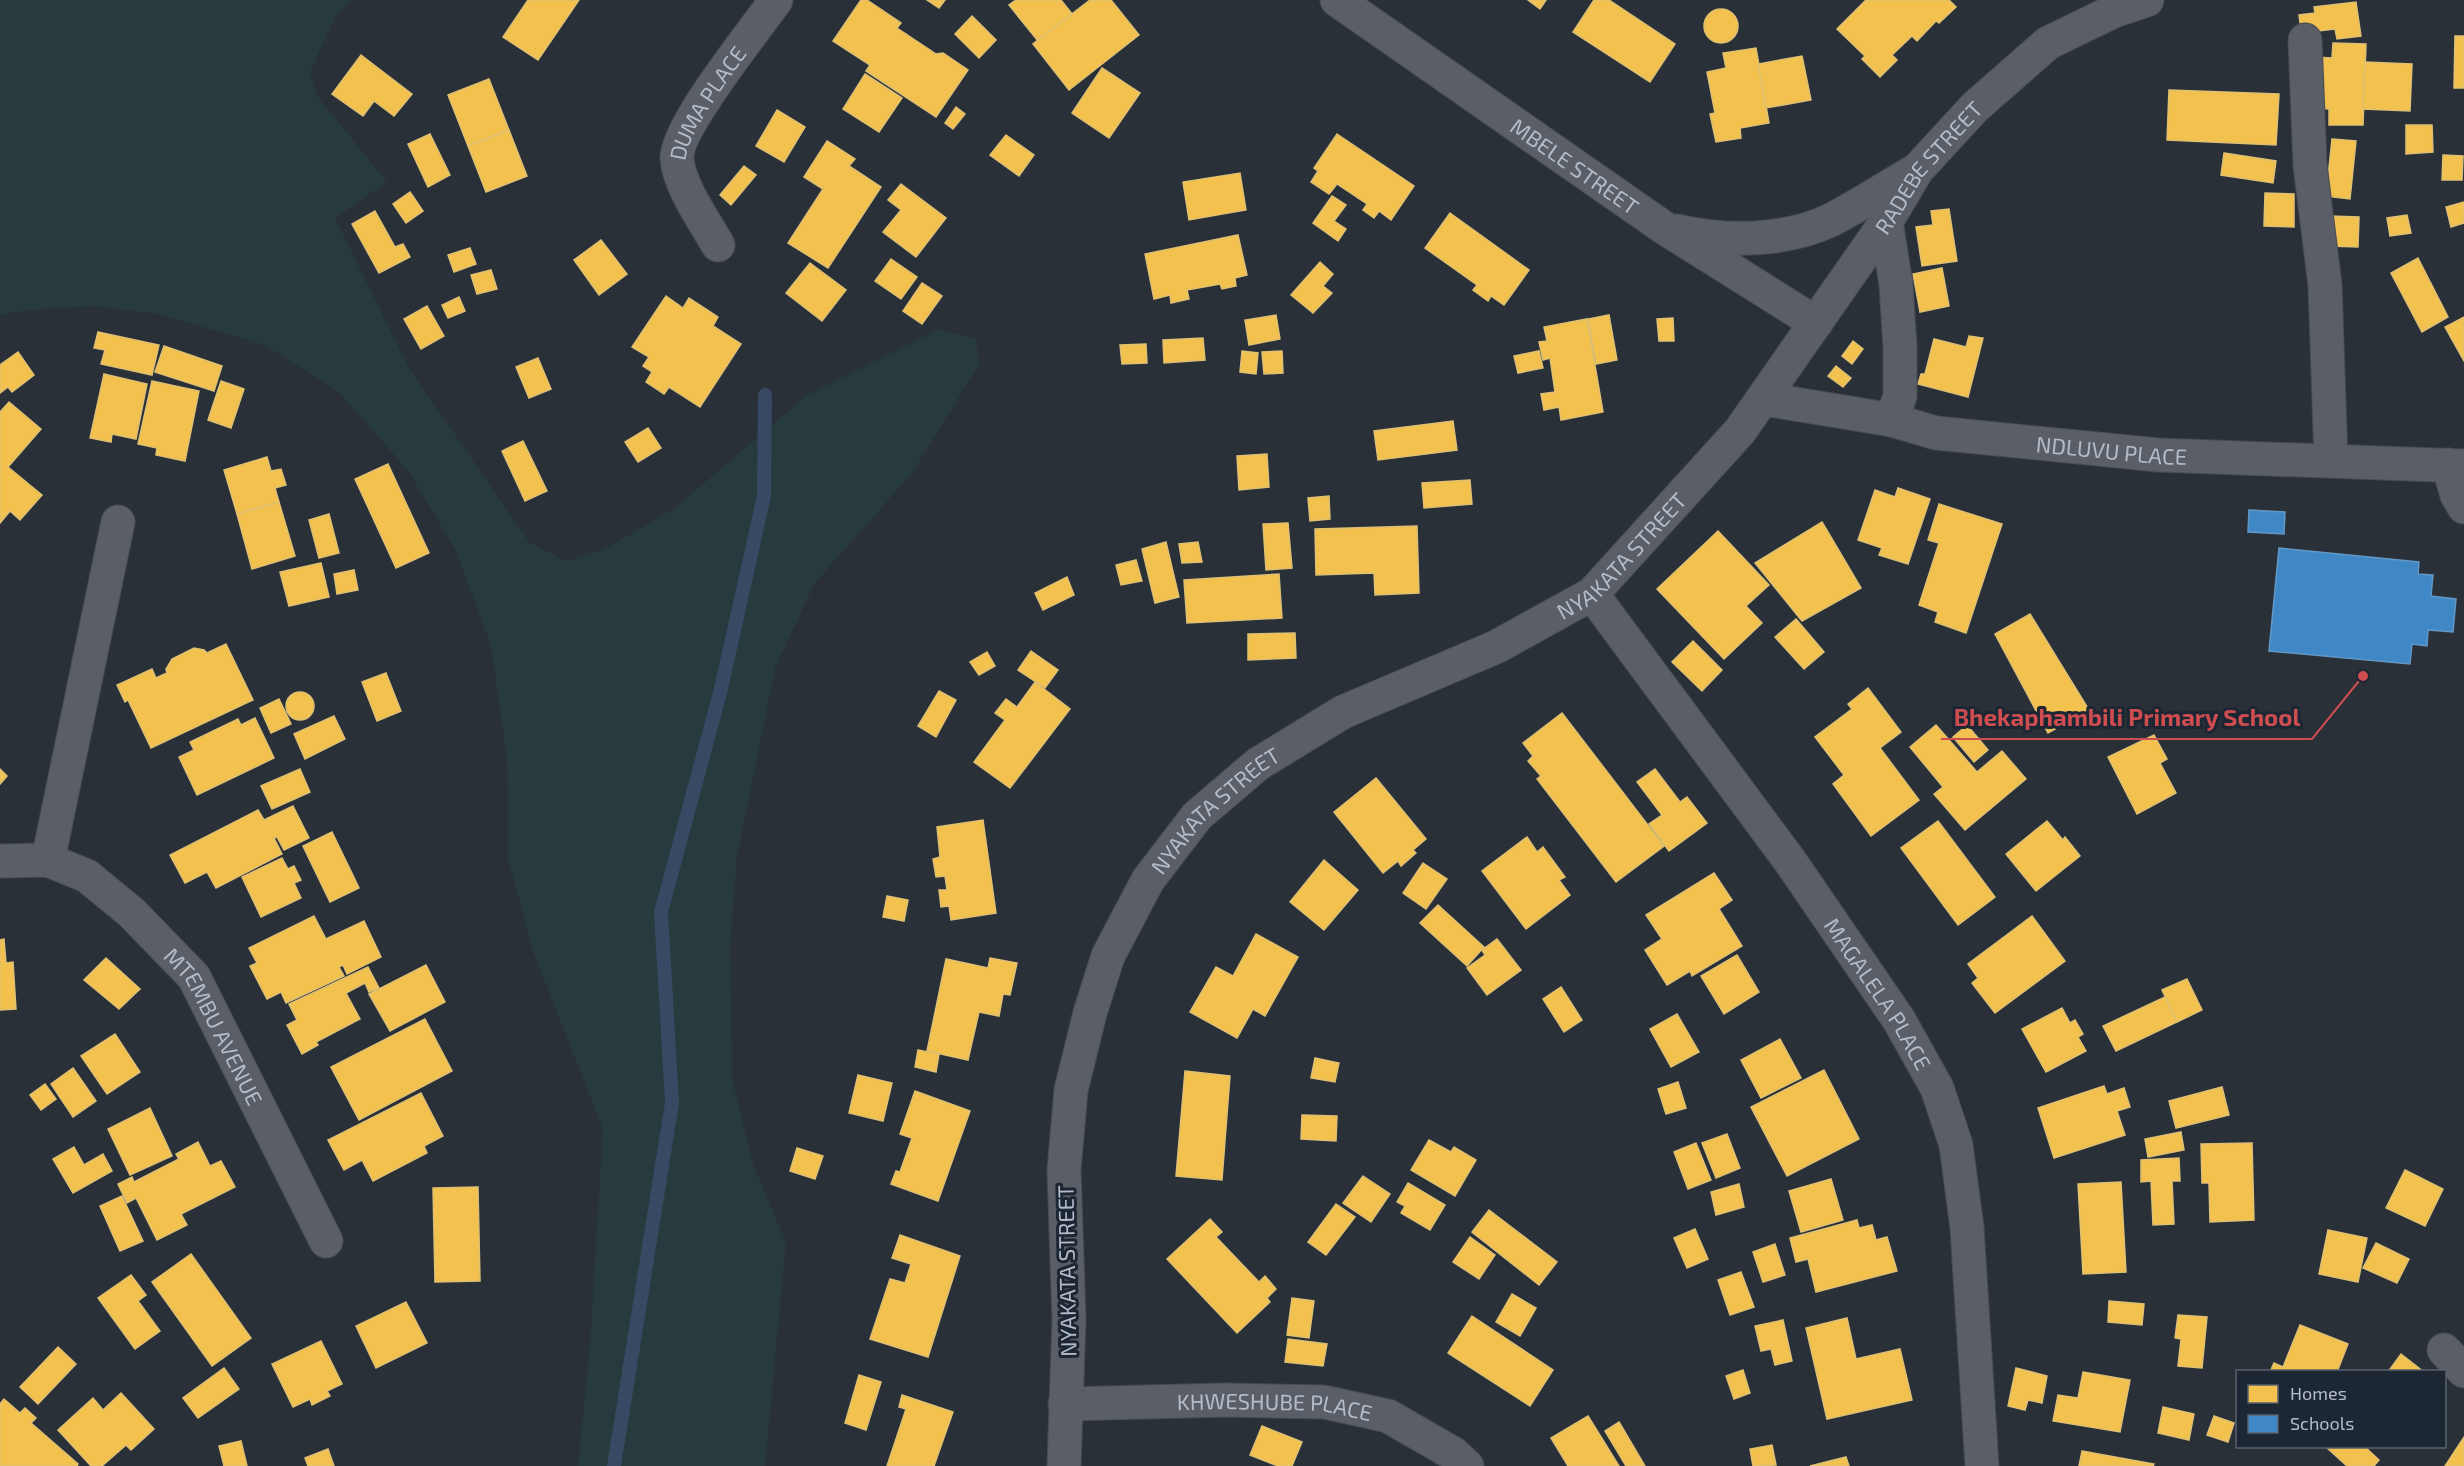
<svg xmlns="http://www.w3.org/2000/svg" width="2464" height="1466" font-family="'Exo 2',sans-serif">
  <rect width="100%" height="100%" fill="#2a3038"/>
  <polygon fill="#273a3e" points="0,0 352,0 336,15 310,72 318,97 387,182 335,218 409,368 530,543 567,561 603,550 675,508 807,395 937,330 976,338 979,365 912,473 815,583 776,665 737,856 730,947 732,1078 753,1164 786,1242 765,1466 578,1466 590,1343 603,1129 532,949 508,858 507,759 491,646 456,551 409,472 340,393 265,345 158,314 93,306 29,310 0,315"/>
  <g fill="#f2c14e" stroke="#dfc073" stroke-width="1.5">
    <polygon points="528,0 579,0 538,60 503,37"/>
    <polygon points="861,0 867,0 901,23 897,28 936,54 943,53 968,70 936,117 866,71 870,65 833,41"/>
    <polygon points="927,0 945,0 939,8"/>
    <polygon points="1016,0 1061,0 1072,14 1038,41 1009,5"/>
    <polygon points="1090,0 1111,0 1139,35 1069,90 1033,44"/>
    <polygon points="1528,0 1546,0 1540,9"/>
    <polygon points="1594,0 1609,0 1675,44 1650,82 1573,32"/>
    <polygon points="1866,0 1949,0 1956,7 1939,23 1936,21 1917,41 1912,36 1892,55 1897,60 1880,77 1862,59 1865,56 1837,29"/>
    <polygon points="2356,2 2361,36 2337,39 2335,29 2318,31 2302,38 2299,15 2315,13 2314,7"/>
    <circle cx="1721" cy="26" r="17"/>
    <polygon points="972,16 996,40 979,58 955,34"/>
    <polygon points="2455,36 2464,36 2464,88 2454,88"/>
    <polygon points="2333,43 2366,44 2363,125 2329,125 2329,109 2314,108 2316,57 2332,58"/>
    <polygon points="1756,48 1769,123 1740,128 1741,138 1716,142 1710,114 1715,113 1707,72 1726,68 1723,53"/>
    <polygon points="361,55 412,94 394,116 374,101 363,116 332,94"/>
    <polygon points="1802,56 1811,100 1766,108 1758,64"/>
    <polygon points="2365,62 2412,64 2410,111 2363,109"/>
    <polygon points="1102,68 1140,93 1109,138 1072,113"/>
    <polygon points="865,74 902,98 879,132 843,109"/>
    <polygon points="489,79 509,130 468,146 448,95"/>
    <polygon points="2169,90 2279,94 2276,145 2167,140"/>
    <polygon points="956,107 965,114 953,129 945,123"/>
    <polygon points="777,110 805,127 784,162 756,146"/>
    <polygon points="2406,125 2432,125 2433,152 2406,154"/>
    <polygon points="509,130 527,176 486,192 468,146"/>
    <polygon points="430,134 450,175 428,187 408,144"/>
    <polygon points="1337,134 1414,186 1391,220 1379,211 1374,218 1363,210 1367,204 1337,184 1329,194 1311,182 1318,171 1314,168"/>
    <polygon points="1006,135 1034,155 1019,176 990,155"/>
    <polygon points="2332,139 2356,141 2350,199 2326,196"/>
    <polygon points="827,141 855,159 849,166 881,187 828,268 788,243 823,189 804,177"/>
    <polygon points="2224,153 2276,161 2273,183 2221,175"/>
    <polygon points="2443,155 2463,156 2462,180 2442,180"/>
    <polygon points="744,166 756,175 731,205 720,195"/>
    <polygon points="1240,173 1246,210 1189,220 1183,182"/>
    <polygon points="901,184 946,218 916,257 883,232 901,210 888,200"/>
    <polygon points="410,192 423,211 406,223 393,204"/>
    <polygon points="2265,193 2294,194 2294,227 2264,226"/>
    <polygon points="1332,196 1346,205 1334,221 1346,229 1338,241 1313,223"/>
    <polygon points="2464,202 2464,223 2451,227 2446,207"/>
    <polygon points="1949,209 1957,261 1922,266 1916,227 1933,225 1931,211"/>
    <polygon points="375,211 395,247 403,244 410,257 379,273 352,224"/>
    <polygon points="1450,213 1529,270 1504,305 1491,296 1488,301 1473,290 1477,285 1425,248"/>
    <polygon points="2407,215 2411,233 2390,236 2387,218"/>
    <polygon points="2330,216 2359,217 2358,247 2329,246"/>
    <polygon points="1238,235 1247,275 1235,278 1236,286 1222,289 1220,284 1187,290 1189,299 1171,303 1170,295 1154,299 1145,254"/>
    <polygon points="601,240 627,274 599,295 574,260"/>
    <polygon points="470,248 476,264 454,272 448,255"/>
    <polygon points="2418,258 2448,317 2422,332 2391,273"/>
    <polygon points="891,259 917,277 901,299 875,281"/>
    <polygon points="1320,262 1333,274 1323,286 1332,293 1313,313 1291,295"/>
    <polygon points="810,263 846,290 822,321 786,293"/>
    <polygon points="1942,268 1949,306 1920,312 1913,274"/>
    <polygon points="491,270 497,289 477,294 471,275"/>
    <polygon points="922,283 942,296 922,324 903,311"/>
    <polygon points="666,296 683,308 689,298 718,317 713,326 741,344 700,407 669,387 664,394 646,382 652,372 643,366 649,357 632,347"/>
    <polygon points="459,297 465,311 448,318 442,305"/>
    <polygon points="427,306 444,336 421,349 404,319"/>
    <polygon points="1276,315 1280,339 1249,345 1245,320"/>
    <polygon points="1609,315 1617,360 1596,364 1588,319"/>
    <polygon points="2464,317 2464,361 2445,327"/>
    <polygon points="1673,318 1674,341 1659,341 1657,319"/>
    <polygon points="1587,319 1603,412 1561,420 1559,407 1544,410 1541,394 1555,392 1550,358 1543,360 1539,342 1547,341 1544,327"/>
    <polygon points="98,332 159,345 152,375 101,364 105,350 94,348"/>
    <polygon points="1969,336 1983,338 1968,397 1918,384 1921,374 1925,374 1934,339 1966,347"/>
    <polygon points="1203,338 1205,360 1164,363 1163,340"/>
    <polygon points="1853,341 1863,349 1852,364 1842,356"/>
    <polygon points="1146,344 1147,363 1122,364 1120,345"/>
    <polygon points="164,346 222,366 214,391 155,372"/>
    <polygon points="1242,351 1258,353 1256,374 1240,372"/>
    <polygon points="1282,351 1283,373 1264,374 1262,352"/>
    <polygon points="1539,351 1543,368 1518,373 1514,356"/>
    <polygon points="18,352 34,375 12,392 8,387 0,393 0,365"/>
    <polygon points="538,358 551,389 529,398 516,367"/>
    <polygon points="1836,366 1851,378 1843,387 1828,376"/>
    <polygon points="104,374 147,384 136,439 112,434 111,442 90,438"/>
    <polygon points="152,381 199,391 185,461 156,455 157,448 138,444"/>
    <polygon points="221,381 244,389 231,428 208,420"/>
    <polygon points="9,402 41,429 8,467 42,495 20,520 10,511 0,523 0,412"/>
    <polygon points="1453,421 1457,450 1378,460 1374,431"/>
    <polygon points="648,428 661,448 638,462 625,442"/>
    <polygon points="523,441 547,491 525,501 502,451"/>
    <polygon points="1267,454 1269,487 1239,490 1237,456"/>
    <polygon points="267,457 271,471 281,469 286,485 275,488 279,502 237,514 224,470"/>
    <polygon points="388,464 429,553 396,568 355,479"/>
    <polygon points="1470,480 1472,504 1424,508 1422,483"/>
    <polygon points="1898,488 1930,499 1908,564 1879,555 1882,548 1858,540 1875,490 1895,497"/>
    <polygon points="1329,496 1330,519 1310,521 1308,498"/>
    <polygon points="279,502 295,556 252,569 237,514"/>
    <polygon points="1939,504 2002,524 1966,633 1935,622 1938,612 1919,605 1939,543 1928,540"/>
    <polygon points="329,514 339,553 319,558 309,520"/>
    <polygon points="1822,522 1861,588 1802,621 1755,563"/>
    <polygon points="1288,523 1292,568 1266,570 1263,524"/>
    <polygon points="1417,526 1419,593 1375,595 1374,573 1316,575 1315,529"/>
    <polygon points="1718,531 1769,585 1746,606 1762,623 1724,659 1657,589"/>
    <polygon points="1166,542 1179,597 1155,603 1142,549"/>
    <polygon points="1198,542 1202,562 1182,563 1179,544"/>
    <polygon points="1136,560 1142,581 1121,585 1116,565"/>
    <polygon points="321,563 329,597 289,606 280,572"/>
    <polygon points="354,570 358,590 337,594 334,574"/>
    <polygon points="1279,574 1282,618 1187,623 1184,580"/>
    <polygon points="1067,577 1074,595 1043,610 1035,593"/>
    <polygon points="2030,614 2089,710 2048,733 1995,634"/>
    <polygon points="1796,619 1824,652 1804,669 1775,637"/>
    <polygon points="1295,633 1296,658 1248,660 1248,634"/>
    <polygon points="1693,641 1722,670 1702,691 1672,662"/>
    <polygon points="226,644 253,700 151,748 128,700 125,702 117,685 152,669 156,678 167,673 166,669 172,659 194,648 204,650 207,653"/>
    <polygon points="1031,651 1058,670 1045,688 1018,670"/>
    <polygon points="987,652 995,666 979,675 970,662"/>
    <polygon points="386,673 401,711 377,721 362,682"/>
    <polygon points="1035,682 1070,709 1010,788 974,762 1005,720 995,713 1006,699 1017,707"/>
    <polygon points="1868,688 1901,732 1880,748 1919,800 1871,836 1833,784 1844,775 1815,737 1852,709 1848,704"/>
    <polygon points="939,691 956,700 936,737 918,726"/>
    <circle cx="300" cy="706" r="14"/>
    <polygon points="279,699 291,724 271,733 260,708"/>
    <polygon points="1562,713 1664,846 1616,882 1537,779 1541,776 1528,761 1533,756 1523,743"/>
    <polygon points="334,716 345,739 305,759 294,734"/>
    <polygon points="255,718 274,758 197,795 179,757 194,750 190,742 238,719 241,725"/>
    <polygon points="1936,725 1977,772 2002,751 2026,779 1965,830 1934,794 1943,787 1910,747"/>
    <polygon points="1967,725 1988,750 1974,762 1953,737"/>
    <polygon points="2154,735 2167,759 2160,763 2176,793 2137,814 2108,757"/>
    <polygon points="0,769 7,776 0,784"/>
    <polygon points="300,769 310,792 272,809 261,786"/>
    <polygon points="1655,769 1680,802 1687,797 1707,823 1669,851 1649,824 1662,815 1637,782"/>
    <polygon points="1376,778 1426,839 1413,850 1416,853 1401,866 1398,861 1383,873 1334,812"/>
    <polygon points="293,806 309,838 284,850 277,837 274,838 282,854 216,888 207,872 185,883 170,855 258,810 264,820"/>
    <polygon points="983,820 996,913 951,920 949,906 941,907 939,890 947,890 945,876 936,877 933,859 940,857 937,827"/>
    <polygon points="1938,821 1995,897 1958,925 1901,848"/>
    <polygon points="2047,821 2063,840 2065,837 2080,856 2036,891 2006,854"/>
    <polygon points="332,832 359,888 330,902 303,846"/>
    <polygon points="1527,837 1537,852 1543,847 1565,877 1559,880 1570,895 1526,929 1482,871"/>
    <polygon points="282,858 288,869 294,866 301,880 294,883 301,898 261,917 242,877"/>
    <polygon points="1324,860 1358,890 1324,930 1290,902"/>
    <polygon points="1423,863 1447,879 1426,909 1403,893"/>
    <polygon points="1714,873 1732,900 1719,909 1742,946 1692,976 1690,971 1667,985 1645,950 1662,939 1646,915"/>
    <polygon points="887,896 908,900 904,921 883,917"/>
    <polygon points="1438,905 1484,947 1467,966 1420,923"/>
    <polygon points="314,916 326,939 364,921 381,957 347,974 343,965 339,967 344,976 286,1003 281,992 267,999 250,966 257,963 249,948"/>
    <polygon points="2032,916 2065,961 1995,1013 1972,983 1978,978 1968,964"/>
    <polygon points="1256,934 1298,957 1265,1016 1253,1009 1237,1038 1190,1012 1216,967 1233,976"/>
    <polygon points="4,939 6,963 13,962 16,1009 0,1010 0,940"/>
    <polygon points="1497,939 1521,970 1487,995 1467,968 1485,955 1482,950"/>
    <polygon points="1737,955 1759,992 1724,1014 1701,976"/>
    <polygon points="106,958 140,989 119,1009 84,980"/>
    <polygon points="990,958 1017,963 1010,995 1003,994 999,1016 979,1012 968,1060 927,1051 946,959 988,968"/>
    <polygon points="426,965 445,1002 390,1031 369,994"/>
    <polygon points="368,967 379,988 369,992 365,983 346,993 360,1019 316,1042 318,1045 302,1054 287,1025 297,1020 289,1004"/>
    <polygon points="2187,979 2202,1010 2177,1022 2162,990"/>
    <polygon points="1561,987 1582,1020 1564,1032 1543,999"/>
    <polygon points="2165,997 2177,1022 2116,1051 2103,1026"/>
    <polygon points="2062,1008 2070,1023 2075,1020 2083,1034 2078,1037 2086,1051 2046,1072 2022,1029"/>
    <polygon points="1677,1014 1699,1052 1671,1067 1650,1029"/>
    <polygon points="425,1019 452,1071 359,1120 331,1067"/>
    <polygon points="115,1034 140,1072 107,1094 81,1056"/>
    <polygon points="1780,1039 1801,1078 1761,1098 1741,1060"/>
    <polygon points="918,1050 939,1054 936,1072 915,1067"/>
    <polygon points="1315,1058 1339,1063 1335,1082 1311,1078"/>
    <polygon points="73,1068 96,1101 73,1117 51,1084"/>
    <polygon points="1824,1070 1859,1139 1787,1176 1751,1107"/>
    <polygon points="1185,1071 1230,1076 1222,1180 1176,1176"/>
    <polygon points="858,1075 892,1083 883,1121 849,1113"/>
    <polygon points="1678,1082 1686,1108 1666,1114 1658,1089"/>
    <polygon points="45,1084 56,1099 41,1110 30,1095"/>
    <polygon points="2104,1086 2107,1094 2124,1088 2130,1107 2117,1111 2125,1135 2054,1158 2038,1108"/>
    <polygon points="2222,1087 2229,1115 2176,1128 2169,1101"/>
    <polygon points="915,1091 970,1111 938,1201 891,1184 896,1171 900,1172 912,1138 900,1134"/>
    <polygon points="421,1093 443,1136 424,1146 427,1153 373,1181 362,1160 344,1170 328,1140"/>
    <polygon points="150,1108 172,1156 130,1175 108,1129"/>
    <polygon points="1302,1115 1337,1116 1336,1141 1301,1139"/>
    <polygon points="2181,1132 2184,1150 2148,1157 2145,1139"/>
    <polygon points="1727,1134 1740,1168 1716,1178 1702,1143"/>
    <polygon points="1429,1140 1451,1152 1454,1147 1476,1160 1455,1196 1411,1170"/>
    <polygon points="198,1142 210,1166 221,1161 235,1187 181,1214 187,1225 157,1240 136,1198 127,1203 118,1184 132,1177 134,1182 179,1159 176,1154"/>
    <polygon points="1696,1143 1711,1180 1688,1189 1674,1152"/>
    <polygon points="2252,1143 2254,1220 2210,1222 2209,1183 2202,1183 2201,1144"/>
    <polygon points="74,1147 84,1165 103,1154 112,1171 73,1193 53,1159"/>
    <polygon points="797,1148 823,1156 815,1179 790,1171"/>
    <polygon points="2179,1158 2180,1181 2172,1181 2174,1224 2153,1225 2151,1181 2141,1182 2141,1160"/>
    <polygon points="2405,1170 2443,1189 2425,1226 2386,1208"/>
    <polygon points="1363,1176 1390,1194 1371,1222 1343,1203"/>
    <polygon points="1831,1179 1843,1220 1801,1232 1789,1191"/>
    <polygon points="2121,1182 2126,1272 2083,1274 2078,1184"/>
    <polygon points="1408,1183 1445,1205 1430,1230 1401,1213 1405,1206 1397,1202"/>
    <polygon points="1739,1184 1744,1207 1716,1215 1711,1192"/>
    <polygon points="478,1187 480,1281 435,1282 433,1188"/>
    <polygon points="122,1196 143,1241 120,1251 100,1206"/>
    <polygon points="1336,1204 1355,1217 1326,1255 1308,1242"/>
    <polygon points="1489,1210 1557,1262 1539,1285 1472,1232"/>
    <polygon points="1210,1219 1222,1232 1216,1237 1259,1282 1265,1276 1276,1289 1267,1298 1270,1302 1237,1333 1167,1259"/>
    <polygon points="1857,1220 1859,1228 1872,1225 1876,1240 1887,1237 1897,1271 1816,1292 1808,1259 1796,1262 1790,1238"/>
    <polygon points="1695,1229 1708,1259 1687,1268 1674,1238"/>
    <polygon points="2328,1230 2367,1238 2358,1282 2319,1274"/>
    <polygon points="900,1235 960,1256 928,1357 870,1339 890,1279 905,1283 911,1264 892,1258"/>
    <polygon points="1470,1237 1495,1255 1479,1279 1453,1262"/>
    <polygon points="2376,1243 2409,1259 2397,1283 2363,1268"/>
    <polygon points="1775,1244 1785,1275 1763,1282 1753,1252"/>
    <polygon points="191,1254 251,1338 212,1366 152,1282"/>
    <polygon points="1741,1272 1754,1307 1730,1315 1718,1280"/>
    <polygon points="131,1275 146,1295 138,1301 160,1331 135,1349 98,1298"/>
    <polygon points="1512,1294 1536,1308 1520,1336 1496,1322"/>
    <polygon points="1292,1298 1314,1301 1309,1338 1287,1335"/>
    <polygon points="2109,1301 2144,1304 2142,1325 2108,1322"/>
    <polygon points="406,1302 427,1343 376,1368 356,1326"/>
    <polygon points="2178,1315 2207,1317 2202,1368 2178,1366 2181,1339 2175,1338"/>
    <polygon points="1472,1316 1553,1370 1530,1406 1448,1353"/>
    <polygon points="1847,1318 1856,1359 1900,1349 1912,1400 1827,1419 1806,1328"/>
    <polygon points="1783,1320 1792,1361 1775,1365 1771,1349 1761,1351 1755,1326"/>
    <polygon points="2300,1325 2348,1344 2337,1372 2270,1372 2274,1363 2283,1367"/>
    <polygon points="1288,1339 1327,1344 1323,1366 1285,1362"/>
    <polygon points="321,1341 342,1384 327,1391 330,1396 312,1405 310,1399 293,1407 272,1364"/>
    <polygon points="58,1347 76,1364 38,1404 20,1387"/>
    <polygon points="2401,1354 2424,1372 2388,1372"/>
    <polygon points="224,1368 239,1389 198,1418 183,1398"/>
    <polygon points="2016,1368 2047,1376 2042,1403 2028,1400 2025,1410 2008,1406"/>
    <polygon points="1743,1370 1750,1393 1734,1399 1726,1376"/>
    <polygon points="2083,1372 2130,1380 2120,1432 2053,1421 2058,1395 2078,1398"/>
    <polygon points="859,1375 881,1382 866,1430 845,1423"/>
    <polygon points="121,1393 154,1429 131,1450 126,1445 102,1466 91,1466 58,1430 93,1398 103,1410"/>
    <polygon points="902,1395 953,1412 934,1466 887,1466 906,1409 899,1407"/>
    <polygon points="4,1399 20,1413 25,1408 36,1418 31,1423 78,1464 77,1466 0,1466 0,1404"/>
    <polygon points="2163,1407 2194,1414 2189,1440 2158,1433"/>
    <polygon points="1588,1416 1619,1466 1568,1466 1551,1438"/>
    <polygon points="2214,1416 2234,1423 2228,1442 2207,1435"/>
    <polygon points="1619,1422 1645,1466 1626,1466 1605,1431"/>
    <polygon points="1262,1426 1302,1442 1292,1466 1278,1466 1250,1455"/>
    <polygon points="2464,1437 2464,1466 2445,1466"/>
    <polygon points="241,1441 247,1466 224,1466 219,1446"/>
    <polygon points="1772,1445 1776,1465 1753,1466 1750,1449"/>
    <polygon points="2325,1446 2364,1446 2379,1460 2374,1466 2347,1466"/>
    <polygon points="328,1449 334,1466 308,1466 305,1458"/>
    <polygon points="2082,1451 2154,1464 2153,1466 2079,1466"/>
    <polygon points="1846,1457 1849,1466 1810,1466"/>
  </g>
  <g fill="#3f88c5" stroke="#6298c6" stroke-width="1.5">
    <polygon points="2249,510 2285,512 2284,534 2248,532"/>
    <polygon points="2279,548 2419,562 2418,574 2433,575 2431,596 2456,599 2453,632 2428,630 2427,646 2412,644 2410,664 2269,651"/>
  </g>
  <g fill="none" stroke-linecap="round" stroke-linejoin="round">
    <polyline stroke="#384963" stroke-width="14" points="614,1466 672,1103 661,912 720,693 764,496 765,395"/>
    <g stroke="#484c53" stroke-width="35">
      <g id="minor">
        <path id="s1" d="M1337,0L1663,227L1816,323"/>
        <polyline points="2305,40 2310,165 2325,285 2331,461"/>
        <polyline points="1886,222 1896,284 1900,347 1900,396 1892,420"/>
        <path d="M1677,231C1726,242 1784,242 1831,220C1860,205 1887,187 1915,171"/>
        <path id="s2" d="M718,245C705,222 678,184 677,158C676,127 755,30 776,0"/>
        <path id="s3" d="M1764,399L1892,420L1936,433L2158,455L2464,466"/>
        <polyline points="2448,465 2457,495 2464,507"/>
        <path id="s4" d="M1592,594L1790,861L1899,1020L1937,1088L1956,1145L1967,1228L1982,1466"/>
        <polyline points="48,860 118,522"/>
        <path id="s5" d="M0,861L48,860L87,876L132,913L194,977L326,1241"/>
        <polyline points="2444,1350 2464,1371"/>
        <path id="s6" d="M1065,1404L1226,1400L1324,1402L1388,1416L1454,1454L1467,1466"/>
        <path id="s7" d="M1064,1466L1069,1319L1064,1170L1071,1090L1090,1013L1108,956L1148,880L1197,816L1258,764L1343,712L1496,647L1592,594L1740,431L1886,222L1917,170L1975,107L2048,43L2114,11L2147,0"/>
      </g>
    </g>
    <use href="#minor" stroke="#5a5e66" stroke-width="33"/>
  </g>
  <g text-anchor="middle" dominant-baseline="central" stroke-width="6" stroke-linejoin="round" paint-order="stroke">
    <g font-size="22" fill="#b4bcc9" stroke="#1d2633">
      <text stroke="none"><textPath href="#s2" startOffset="160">DUMA PLACE</textPath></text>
      <text stroke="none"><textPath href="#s1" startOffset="290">MBELE STREET</textPath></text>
      <text stroke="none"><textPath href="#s7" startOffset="1682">RADEBE STREET</textPath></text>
      <text stroke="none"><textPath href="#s3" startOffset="352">NDLUVU PLACE</textPath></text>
      <text stroke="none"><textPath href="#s7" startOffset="1185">NYAKATA STREET</textPath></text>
      <text stroke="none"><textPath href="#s7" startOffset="699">NYAKATA STREET</textPath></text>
      <text stroke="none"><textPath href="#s4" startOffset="492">MAGALELA PLACE</textPath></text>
      <text stroke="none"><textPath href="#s5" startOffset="290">MTEMBU AVENUE</textPath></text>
      <text transform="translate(1066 1271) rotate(-91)">NYAKATA STREET</text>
      <text stroke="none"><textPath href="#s6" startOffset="210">KHWESHUBE PLACE</textPath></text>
    </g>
  </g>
  <path fill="none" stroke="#ce4d50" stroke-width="2" d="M2363 676L2312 739H1941"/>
  <circle fill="#ce4d50" stroke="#1d2633" stroke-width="2" cx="2363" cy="676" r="6"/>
  <g font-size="24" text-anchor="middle" font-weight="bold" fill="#ce4d50" stroke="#1d2633" stroke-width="6" stroke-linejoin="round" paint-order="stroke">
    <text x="2127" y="726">Bhekaphambili Primary School</text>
  </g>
  <rect x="2236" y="1370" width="210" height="78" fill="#1d2633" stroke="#59626f" stroke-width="1.5"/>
  <rect x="2248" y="1385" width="30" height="18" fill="#f2c14e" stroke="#59626f" stroke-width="1.5"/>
  <text x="2290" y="1400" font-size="18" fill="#b4bcc9">Homes</text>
  <rect x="2248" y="1415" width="30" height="18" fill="#3f88c5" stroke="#59626f" stroke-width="1.5"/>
  <text x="2290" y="1430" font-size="18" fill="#b4bcc9">Schools</text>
</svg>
